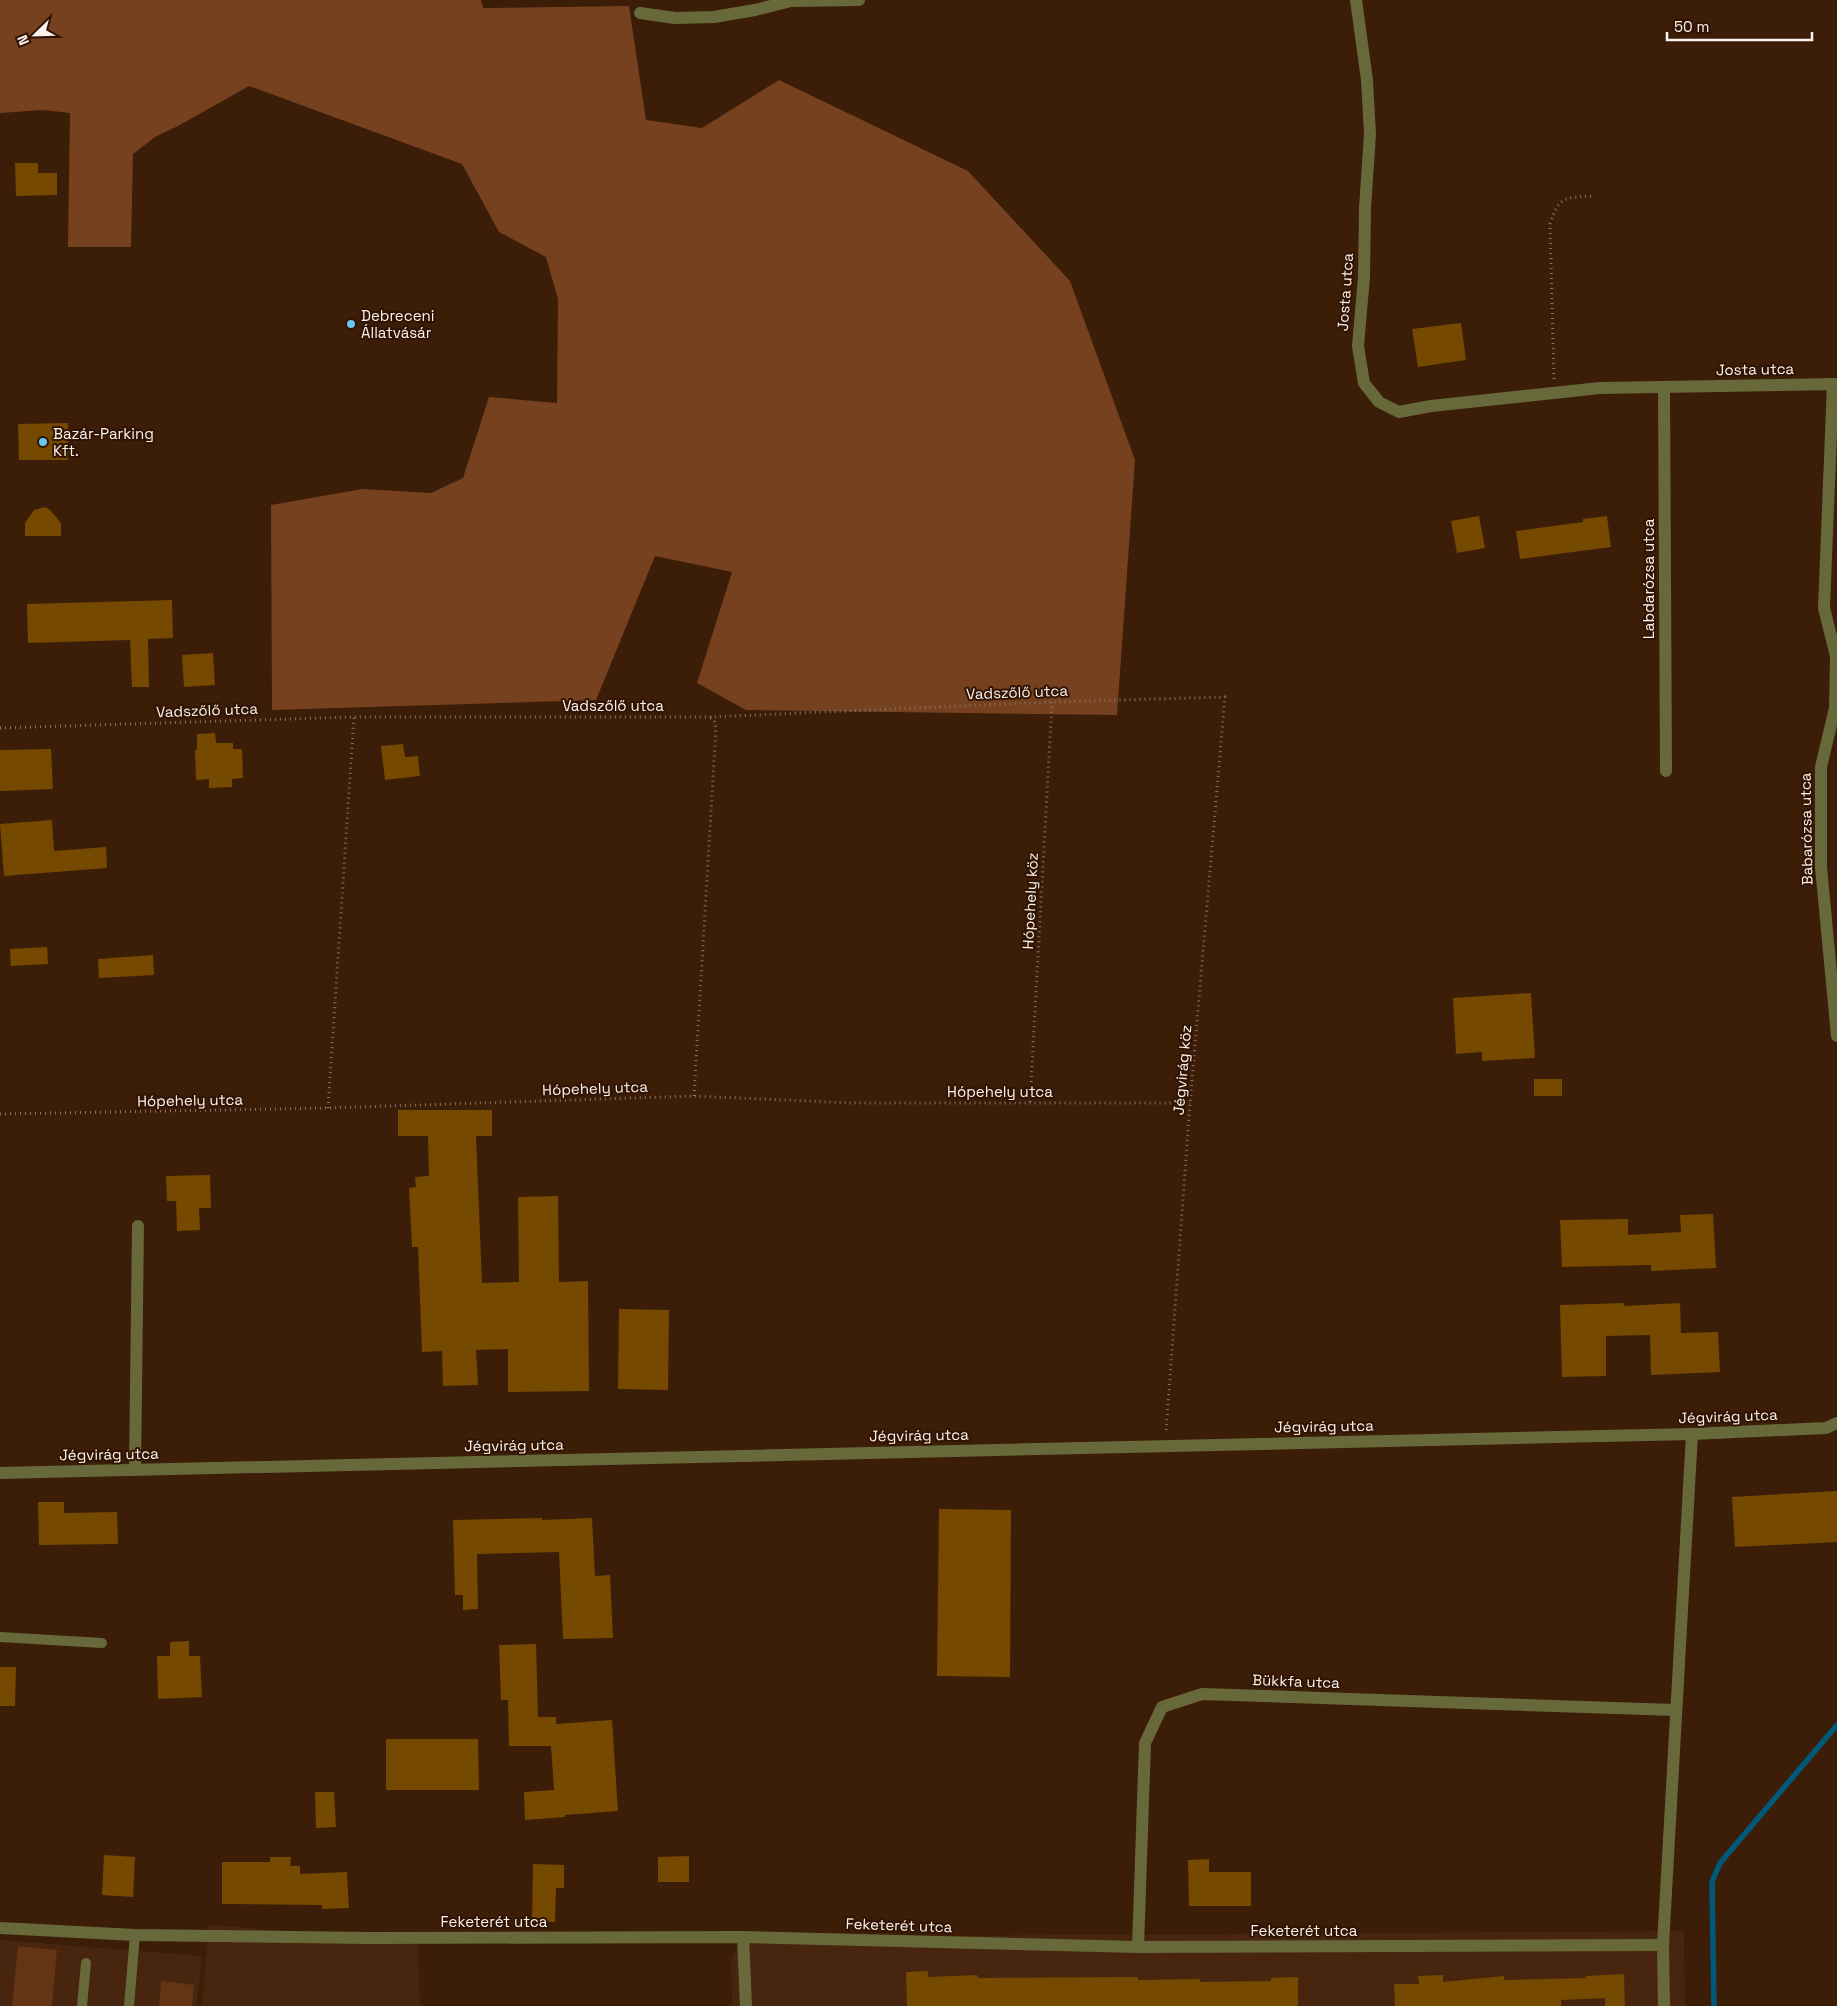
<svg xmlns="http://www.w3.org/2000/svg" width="1837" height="2006" font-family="'Space Grotesk',sans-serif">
  <rect width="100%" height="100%" fill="#3c1d08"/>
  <g fill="#48250e">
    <polygon points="209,1925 418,1941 420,2006 202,2006"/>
    <polygon points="1684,1931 1685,2006 732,2006 731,1960 743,1937"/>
    <polygon points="0,1940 202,1956 197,2006 0,2006"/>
  </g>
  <g fill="#653414">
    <polygon points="18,1946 57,1950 52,2006 12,2006"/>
    <polygon points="161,1981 194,1985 192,2006 159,2006"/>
  </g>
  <polygon fill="#76411f" points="0,0 481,0 483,8 629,6 646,120 702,128 779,80 968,171 1070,281 1135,460 1117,715 746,710 697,683 732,572 655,556 596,700 272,710 271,505 363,489 431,493 463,478 489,397 557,403 558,299 546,257 499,232 462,164 249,86 178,126 155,137 133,154 131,247 68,247 70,113 43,110 0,113"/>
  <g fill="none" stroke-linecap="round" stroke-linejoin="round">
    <polyline stroke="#005978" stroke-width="5.5" points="1714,2006 1712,1882 1720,1863 1837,1725"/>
  </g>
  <g fill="#754900">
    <polygon points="15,163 38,163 38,173 57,173 57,195 16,196"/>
    <polygon points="1461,323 1466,360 1418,367 1412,329"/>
    <polygon points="68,423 68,460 19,460 18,424"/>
    <polygon points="45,507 50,510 61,523 61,536 25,536 25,523 34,510"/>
    <polygon points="1479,516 1485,548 1457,553 1451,521"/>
    <polygon points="1607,516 1611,547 1520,559 1516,531 1583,522 1583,519"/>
    <polygon points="172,600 173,638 148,639 149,687 132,687 130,640 28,643 27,604"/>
    <polygon points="213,653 215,685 184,687 182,655"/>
    <polygon points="215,733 216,743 233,743 233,749 242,749 243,778 232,779 232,787 209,788 209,779 196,780 195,750 197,750 197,734"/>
    <polygon points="403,744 405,757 418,756 420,776 385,780 381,746"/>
    <polygon points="51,749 53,789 0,791 0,750"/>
    <polygon points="52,820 54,851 106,847 107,868 4,876 0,824"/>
    <polygon points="47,947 48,964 11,966 10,949"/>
    <polygon points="153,955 154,975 99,978 98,959"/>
    <polygon points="1531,993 1535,1058 1482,1061 1482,1052 1456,1054 1453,998"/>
    <rect x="1534" y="1079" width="28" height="17"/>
    <polygon points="398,1110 492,1110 492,1136 476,1136 482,1283 519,1282 518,1197 558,1196 559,1282 588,1281 589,1391 508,1392 508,1349 476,1350 478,1385 443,1386 442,1351 422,1352 418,1247 412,1247 409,1188 416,1187 415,1177 429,1176 428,1136 398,1136"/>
    <polygon points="210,1175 211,1208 199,1208 200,1230 177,1231 176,1201 167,1201 166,1176"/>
    <polygon points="1713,1214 1716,1268 1651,1271 1651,1265 1562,1267 1560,1220 1628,1219 1628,1235 1681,1232 1680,1215"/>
    <polygon points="1624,1303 1624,1306 1680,1303 1681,1333 1718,1332 1720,1372 1651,1375 1650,1335 1606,1336 1606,1376 1562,1377 1560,1305"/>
    <polygon points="619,1309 669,1310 668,1390 618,1389"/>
    <polygon points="1837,1491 1837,1542 1735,1547 1732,1497"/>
    <polygon points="38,1502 64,1502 64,1513 117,1512 118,1544 39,1545"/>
    <polygon points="939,1509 1011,1510 1010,1677 937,1676"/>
    <polygon points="542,1518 542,1520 592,1518 595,1576 610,1575 613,1638 563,1639 559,1552 477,1554 478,1609 463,1610 463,1595 455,1595 453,1520"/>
    <polygon points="189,1641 189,1656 200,1656 202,1697 158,1699 157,1656 170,1656 170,1642"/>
    <polygon points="536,1644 538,1717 556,1717 556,1724 612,1720 618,1811 565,1815 565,1817 525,1820 524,1792 554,1790 551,1746 509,1746 508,1700 501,1700 499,1645"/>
    <polygon points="0,1667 16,1667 15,1706 0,1706"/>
    <polygon points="386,1739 478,1739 479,1790 386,1790"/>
    <polygon points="315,1792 334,1792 336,1827 316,1828"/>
    <polygon points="104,1855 135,1857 133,1897 102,1895"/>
    <polygon points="689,1856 689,1882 658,1882 658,1857"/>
    <polygon points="270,1857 291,1857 290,1866 300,1866 300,1874 347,1872 349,1908 322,1909 322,1905 222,1904 222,1862 270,1862"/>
    <polygon points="1209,1859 1209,1872 1251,1872 1251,1906 1189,1906 1188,1860"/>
    <polygon points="533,1864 564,1865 564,1888 556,1888 555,1922 532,1921"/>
    <polygon points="928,1971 928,1977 977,1975 978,1978 1138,1977 1138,1980 1200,1979 1200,1982 1271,1981 1271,1978 1298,1977 1298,2006 907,2006 906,1972"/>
    <polygon points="1624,1974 1625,2006 1605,2006 1605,1998 1561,2000 1561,2006 1395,2006 1394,1984 1419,1984 1418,1976 1443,1975 1443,1982 1504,1976 1504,1980 1586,1978 1586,1976"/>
  </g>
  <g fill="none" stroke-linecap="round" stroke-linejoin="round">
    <g stroke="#887364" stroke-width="3" stroke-dasharray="1 4" stroke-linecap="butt">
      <path d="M1554,379L1550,224C1559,195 1566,198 1593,196"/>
      <polyline points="0,728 354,717 709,717 1052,702 1225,697 1190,1103 1166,1432"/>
      <polyline points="694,1096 716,728 714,720 709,717"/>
      <polyline points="1030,1102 1052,702"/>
      <polyline points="328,1108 354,717"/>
      <polyline points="0,1114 328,1108 694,1096 853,1103 1190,1103"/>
    </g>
    <g stroke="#67693b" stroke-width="10">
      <polyline points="0,1637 102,1643"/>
      <polyline points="82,2006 86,1963"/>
      <polyline points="129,2006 135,1935"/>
    </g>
    <g stroke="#67693b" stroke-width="12">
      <polyline points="1356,0 1367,80 1370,134 1365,208 1364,277 1358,346 1364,383 1379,402 1399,412 1431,406 1600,388 1837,384"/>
      <polyline points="640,13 675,18 714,17 755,10 791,1 859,0"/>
      <polyline points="1833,384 1824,608 1836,656 1835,708 1821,767 1821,867 1837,1036"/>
      <polyline points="1664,387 1666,771"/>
      <polyline points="135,1470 138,1226"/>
      <polyline points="0,1473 1692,1434 1826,1428 1837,1423"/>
      <polyline points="0,1928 135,1935 370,1938 743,1937 1138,1947 1663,1945"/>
      <polyline points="743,1937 746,2006"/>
      <polyline points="1138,1947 1145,1743 1162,1707 1202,1694 1675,1710"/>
      <polyline points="1664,2006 1663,1945 1692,1434"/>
    </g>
  </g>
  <g fill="#68c4f0" stroke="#311301" stroke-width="2">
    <circle cx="351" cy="324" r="5"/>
    <circle cx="43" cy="442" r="5"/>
  </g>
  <g text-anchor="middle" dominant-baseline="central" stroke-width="4" stroke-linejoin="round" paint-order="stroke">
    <g font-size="15" fill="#faf3ee" stroke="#311301">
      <text transform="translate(1345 292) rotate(-86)">Josta utca</text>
      <text transform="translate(1755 369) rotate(-1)">Josta utca</text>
      <text transform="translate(1648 579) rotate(-90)">Labdarózsa utca</text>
      <text transform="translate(1017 692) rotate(-2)">Vadszőlő utca</text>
      <text x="613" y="705">Vadszőlő utca</text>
      <text transform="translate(207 710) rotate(-2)">Vadszőlő utca</text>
      <text transform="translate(1806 829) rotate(-91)">Babarózsa utca</text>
      <text transform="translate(1030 901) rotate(-87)">Hópehely köz</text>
      <text transform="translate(1182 1070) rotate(-85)">Jégvirág köz</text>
      <text transform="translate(595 1088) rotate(-2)">Hópehely utca</text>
      <text x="1000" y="1091">Hópehely utca</text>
      <text transform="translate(190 1100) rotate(-1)">Hópehely utca</text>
      <text transform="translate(1728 1416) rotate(-2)">Jégvirág utca</text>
      <text transform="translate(1324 1426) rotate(-1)">Jégvirág utca</text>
      <text transform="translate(919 1435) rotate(-1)">Jégvirág utca</text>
      <text transform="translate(514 1445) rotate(-1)">Jégvirág utca</text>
      <text transform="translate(109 1454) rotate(-1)">Jégvirág utca</text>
      <text transform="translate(1296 1681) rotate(2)">Bükkfa utca</text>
      <text x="494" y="1921">Feketerét utca</text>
      <text transform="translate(899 1925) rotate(2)">Feketerét utca</text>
      <text x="1304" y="1930">Feketerét utca</text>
    </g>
    <g font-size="15" fill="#faf3ee" stroke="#311301" text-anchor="start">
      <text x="361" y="315">Debreceni<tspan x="361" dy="17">Állatvásár</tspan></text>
      <text x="53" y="433">Bazár-Parking<tspan x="53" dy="17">Kft.</tspan></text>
    </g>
  </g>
  <g transform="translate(35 35) rotate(247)" stroke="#311301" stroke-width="4" paint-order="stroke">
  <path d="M0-4L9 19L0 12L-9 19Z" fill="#faf3ee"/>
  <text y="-8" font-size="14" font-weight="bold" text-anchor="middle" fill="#faf3ee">N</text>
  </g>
  <path d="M1667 32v8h145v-8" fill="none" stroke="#faf3ee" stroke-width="2.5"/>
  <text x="1674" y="32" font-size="15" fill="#faf3ee" stroke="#311301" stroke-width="4" paint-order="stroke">50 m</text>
</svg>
